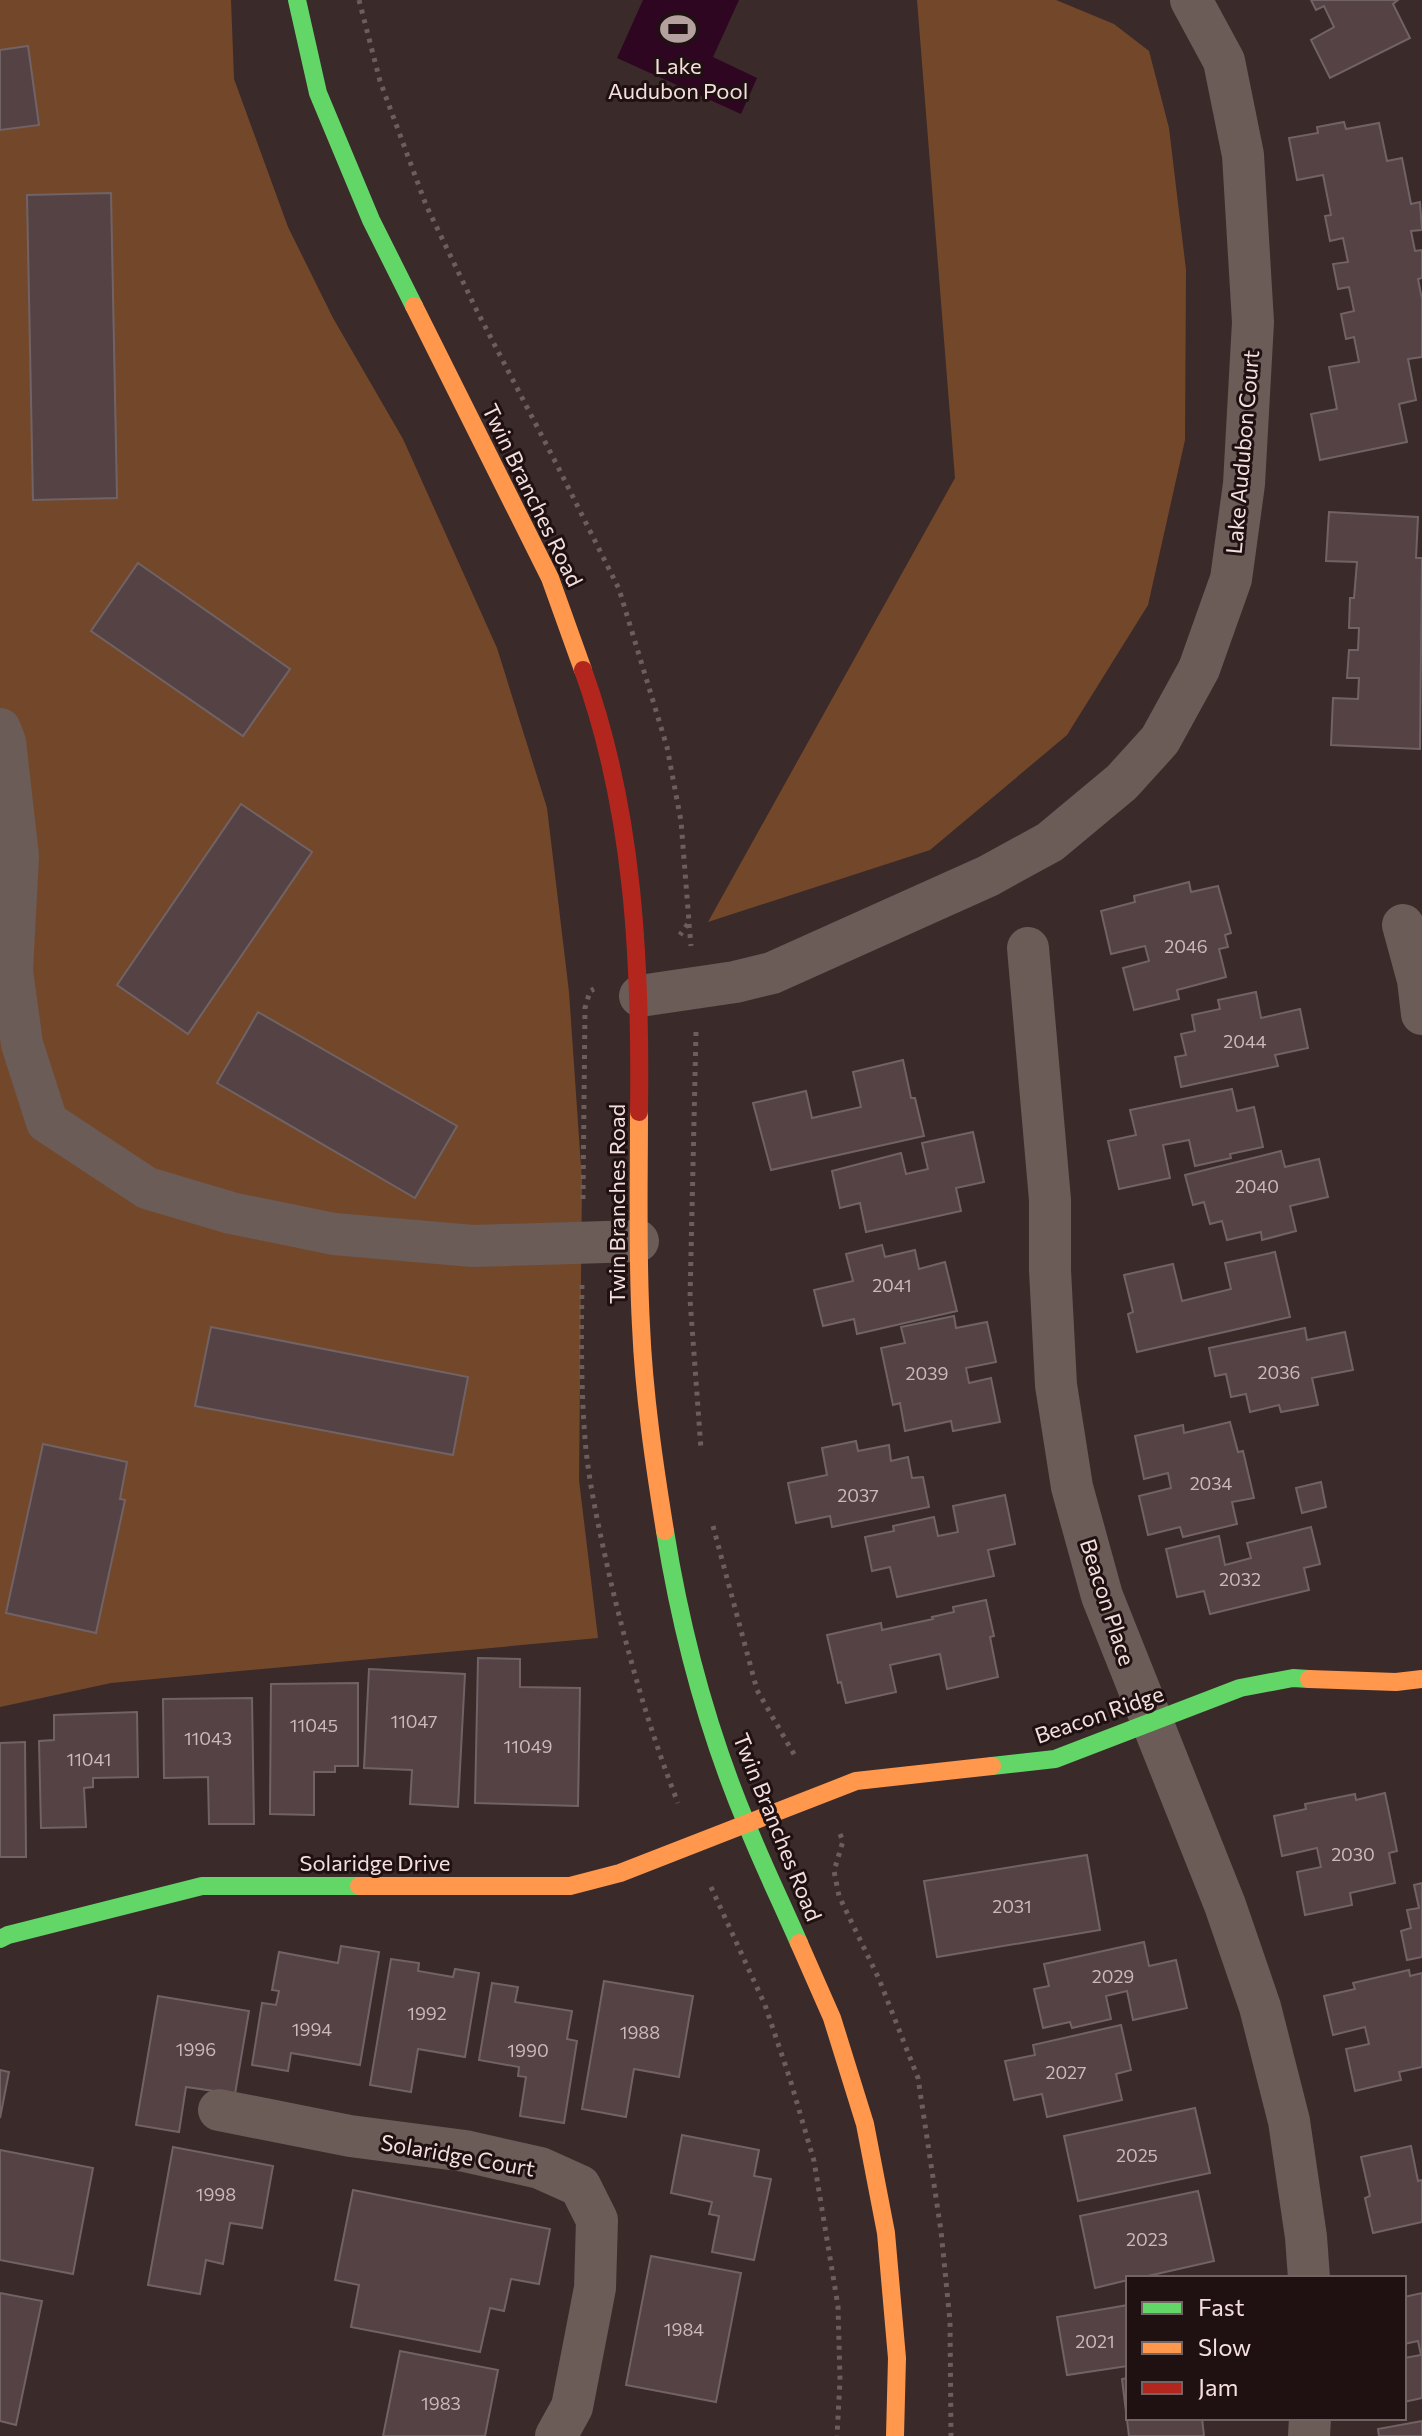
<svg xmlns="http://www.w3.org/2000/svg" width="1422" height="2436" font-family="Commissioner,sans-serif">
  <rect width="100%" height="100%" fill="#3b2a2a"/>
  <g fill="#73482a">
    <polygon points="0,0 231,0 234,79 288,227 333,318 403,439 497,648 547,808 569,992 582,1181 579,1480 598,1638 111,1683 0,1707"/>
    <polygon points="917,0 1056,0 1114,24 1149,51 1169,128 1186,270 1185,440 1148,605 1067,735 930,850 708,922 955,478"/>
  </g>
  <polygon fill="#2e0621" points="643,0 739,0 713,57 757,78 741,114 617,58"/>
  <g fill="#544245" stroke="#716365" stroke-width="2">
    <polygon points="1311,0 1398,0 1393,4 1410,38 1330,78 1311,40 1334,27 1324,6 1316,10"/>
    <polygon points="28,46 39,125 0,130 0,50"/>
    <polygon points="1344,122 1346,129 1379,123 1387,161 1402,158 1411,204 1420,202 1422,230 1411,231 1415,251 1422,250 1422,278 1418,279 1422,299 1422,357 1408,359 1416,400 1399,404 1407,442 1320,460 1311,414 1337,409 1329,367 1359,362 1354,337 1346,339 1341,314 1354,311 1349,287 1338,289 1333,264 1348,262 1343,238 1330,241 1325,216 1331,215 1323,175 1297,180 1289,138 1318,133 1317,127"/>
    <polygon points="111,193 117,498 33,500 27,195"/>
    <polygon points="1329,512 1418,517 1416,558 1422,558 1420,749 1331,745 1333,698 1358,699 1359,678 1347,678 1349,650 1358,650 1359,628 1349,628 1350,598 1354,598 1357,562 1326,561"/>
    <polygon points="138,563 290,669 243,736 91,631"/>
    <polygon points="241,804 312,852 188,1034 117,985"/>
    <polygon points="1189,882 1191,892 1218,886 1231,933 1225,935 1228,947 1219,949 1226,977 1177,990 1179,999 1134,1010 1123,968 1149,961 1145,946 1111,954 1101,911 1135,902 1134,896"/>
    <polygon points="1256,992 1261,1018 1300,1009 1308,1048 1275,1055 1278,1066 1181,1087 1175,1057 1186,1055 1181,1034 1195,1031 1192,1015 1220,1009 1218,1000"/>
    <polygon points="258,1012 457,1126 415,1198 217,1083"/>
    <polygon points="903,1060 911,1098 915,1098 924,1136 771,1170 753,1103 806,1091 812,1118 861,1107 853,1072"/>
    <polygon points="1232,1089 1237,1111 1254,1107 1263,1147 1230,1154 1231,1158 1195,1166 1189,1140 1163,1145 1170,1178 1119,1189 1108,1141 1136,1135 1130,1110"/>
    <polygon points="973,1132 984,1182 956,1188 961,1211 866,1232 860,1203 840,1208 832,1171 901,1153 906,1174 928,1169 922,1143"/>
    <polygon points="1281,1151 1285,1167 1319,1159 1328,1197 1290,1206 1296,1231 1262,1240 1261,1232 1227,1240 1222,1221 1210,1224 1204,1202 1193,1205 1185,1175"/>
    <polygon points="882,1245 885,1257 915,1250 919,1269 945,1262 957,1311 857,1334 854,1319 823,1326 814,1290 853,1281 846,1254"/>
    <polygon points="1275,1252 1290,1317 1137,1352 1128,1314 1133,1312 1124,1275 1173,1264 1182,1301 1231,1289 1225,1263"/>
    <polygon points="954,1316 956,1328 987,1322 996,1362 966,1368 969,1383 991,1378 1000,1422 953,1431 951,1421 905,1431 900,1403 893,1405 881,1348 905,1343 901,1327"/>
    <polygon points="211,1327 468,1377 453,1455 195,1406"/>
    <polygon points="1305,1328 1307,1340 1345,1332 1353,1370 1312,1378 1318,1405 1281,1412 1279,1405 1250,1412 1246,1394 1231,1397 1226,1374 1215,1376 1209,1348"/>
    <polygon points="1230,1422 1238,1452 1243,1451 1254,1498 1232,1502 1237,1524 1183,1537 1180,1527 1148,1535 1139,1496 1171,1488 1168,1473 1144,1479 1135,1436 1183,1425 1184,1433"/>
    <polygon points="856,1441 858,1451 889,1445 891,1461 908,1457 912,1478 923,1477 929,1507 832,1527 830,1516 796,1523 788,1483 827,1475 822,1448"/>
    <polygon points="43,1444 127,1462 120,1499 125,1500 96,1633 6,1613"/>
    <polygon points="1321,1482 1326,1507 1302,1513 1296,1488"/>
    <polygon points="1005,1495 1015,1544 988,1550 994,1576 897,1597 890,1567 872,1571 865,1537 894,1531 893,1526 934,1517 938,1536 958,1532 953,1506"/>
    <polygon points="1311,1527 1320,1564 1304,1568 1309,1590 1210,1614 1204,1591 1177,1597 1166,1549 1219,1536 1225,1565 1251,1558 1247,1543"/>
    <polygon points="986,1600 994,1636 990,1637 998,1677 947,1689 940,1654 890,1665 896,1692 846,1703 841,1682 838,1683 827,1635 881,1623 882,1630 933,1619 932,1617 954,1612 953,1607"/>
    <polygon points="478,1658 520,1659 520,1687 580,1688 578,1806 475,1803"/>
    <polygon points="369,1669 465,1674 458,1807 410,1804 412,1770 364,1768"/>
    <polygon points="358,1683 358,1766 335,1766 335,1772 314,1772 314,1815 270,1814 271,1684"/>
    <polygon points="252,1698 254,1824 209,1824 208,1777 164,1778 163,1699"/>
    <polygon points="137,1712 138,1777 93,1778 93,1787 84,1788 86,1827 41,1828 39,1741 54,1740 54,1715"/>
    <polygon points="25,1742 26,1857 0,1857 0,1743"/>
    <polygon points="1385,1793 1397,1851 1389,1853 1395,1883 1350,1893 1352,1905 1305,1915 1297,1872 1321,1867 1317,1848 1282,1856 1274,1816 1306,1809 1305,1804 1355,1794 1356,1800"/>
    <polygon points="1087,1855 1100,1930 937,1957 924,1881"/>
    <polygon points="1422,1883 1422,1957 1407,1960 1401,1931 1411,1928 1407,1910 1419,1908 1414,1885"/>
    <polygon points="1144,1942 1149,1966 1176,1960 1187,2008 1133,2020 1127,1991 1106,1996 1111,2019 1072,2028 1070,2022 1043,2028 1034,1989 1049,1986 1044,1964"/>
    <polygon points="341,1946 379,1952 360,2065 291,2053 288,2071 252,2065 262,2003 276,2005 279,1991 272,1990 279,1952 338,1963"/>
    <polygon points="391,1959 419,1963 418,1971 453,1977 455,1969 479,1973 465,2057 418,2049 411,2092 370,2085"/>
    <polygon points="1409,1970 1410,1976 1422,1973 1422,2067 1399,2072 1401,2080 1355,2091 1346,2049 1369,2044 1365,2027 1333,2035 1324,1996 1355,1989 1353,1983"/>
    <polygon points="604,1981 693,1996 679,2077 634,2069 626,2117 582,2109"/>
    <polygon points="492,1983 518,1987 515,2002 572,2011 567,2039 577,2041 564,2123 520,2116 526,2077 518,2076 519,2067 479,2060"/>
    <polygon points="158,1996 249,2011 235,2094 186,2087 179,2132 136,2125"/>
    <polygon points="1121,2025 1131,2070 1116,2074 1122,2100 1047,2117 1042,2094 1014,2100 1005,2061 1035,2055 1033,2045"/>
    <polygon points="0,2070 9,2072 0,2118"/>
    <polygon points="1195,2108 1210,2173 1078,2201 1064,2136"/>
    <polygon points="682,2135 759,2150 754,2176 771,2179 754,2260 712,2252 719,2216 709,2214 712,2202 671,2193"/>
    <polygon points="1411,2146 1418,2181 1422,2180 1422,2222 1373,2233 1365,2198 1370,2196 1361,2157"/>
    <polygon points="173,2147 273,2166 262,2228 230,2223 223,2264 206,2260 200,2294 148,2285"/>
    <polygon points="0,2150 93,2168 73,2274 0,2260"/>
    <polygon points="353,2190 550,2229 539,2284 511,2279 504,2311 490,2308 480,2352 351,2327 359,2285 335,2280"/>
    <polygon points="1198,2191 1214,2261 1139,2278 1128,2278 1128,2280 1095,2288 1080,2216"/>
    <polygon points="651,2256 741,2273 716,2402 626,2385"/>
    <polygon points="0,2293 42,2301 16,2425 0,2421"/>
    <polygon points="1422,2293 1422,2398 1404,2402 1404,2358 1421,2355 1418,2341 1404,2344 1404,2297"/>
    <polygon points="1128,2305 1128,2366 1067,2375 1057,2317"/>
    <polygon points="400,2351 498,2370 485,2436 383,2436"/>
    <polygon points="1128,2378 1128,2418 1202,2418 1204,2436 1129,2436 1122,2379"/>
    <polygon points="1422,2421 1422,2436 1379,2436 1378,2429"/>
  </g>
  <g fill="none" stroke-linecap="round" stroke-linejoin="round">
    <g stroke="#6b5e5b" stroke-width="5" stroke-dasharray="4 6" stroke-linecap="butt">
      <polyline points="359,0 380,81 426,205 477,311 557,465 619,589 667,747 681,821 689,922 680,935"/>
      <polyline points="689,924 691,946"/>
      <polyline points="696,1032 690,1299 701,1449"/>
      <polyline points="583,1199 585,1008 590,991 594,989"/>
      <path d="M582,1285C581,1340 581,1396 586,1450C591,1496 602,1542 612,1587C630,1661 650,1732 678,1803"/>
      <polyline points="713,1526 757,1690 795,1756"/>
      <polyline points="840,1834 843,1841 834,1871 839,1896 879,1979 918,2078 941,2231 950,2321 951,2436"/>
      <polyline points="711,1887 765,2005 790,2079 814,2161 838,2306 840,2380 837,2436"/>
    </g>
    <g stroke="#6b5c58" stroke-width="42">
      <polyline points="0,729 5,742 18,856 12,971 22,1044 47,1122 147,1188 231,1213 334,1234 473,1246 638,1241"/>
      <polyline points="1403,925 1418,980 1422,1014"/>
      <polyline points="1028,948 1050,1200 1050,1270 1056,1385 1072,1487 1102,1596 1225,1905 1260,2007 1289,2121 1306,2237 1309,2278"/>
      <polyline points="640,996 735,982 772,973 988,876 1050,842 1122,782 1160,740 1199,669 1231,579 1244,484 1253,322 1243,155 1224,61 1191,0"/>
      <polyline points="219,2110 350,2136 465,2151 540,2168 580,2186 597,2220 595,2288 572,2407 556,2436"/>
      <polyline points="1309,2436 1310,2418"/>
    </g>
    <g stroke="#63d668" stroke-width="18">
      <polyline points="297,0 318,93 371,220 414,306"/>
      <path d="M665,1531C681,1631 708,1732 747,1825C763,1865 782,1904 799,1943"/>
      <polyline points="992,1766 1055,1759 1240,1688 1293,1678 1309,1679"/>
      <polyline points="0,1939 8,1935 202,1886 359,1886"/>
    </g>
    <g stroke="#ff974d" stroke-width="18">
      <polyline points="414,306 550,578 583,670"/>
      <path d="M639,1112C639,1184 637,1255 641,1326C644,1395 654,1463 665,1531"/>
      <polyline points="1309,1679 1396,1682 1422,1679"/>
      <polyline points="359,1886 570,1886 620,1873 856,1781 992,1766"/>
      <polyline points="799,1943 832,2018 865,2124 886,2233 897,2358 895,2436"/>
    </g>
    <path stroke="#b3261e" stroke-width="18" d="M583,670C634,811 641,964 639,1112"/>
  </g>
  <defs>
    <g id="stadium-bare" transform="scale(2.76)"><path d="M0-5a6.5 5 0 1 0 0 10a6.5 5 0 1 0 0-10ZM-3.5-1.8h7v3.6h-7Z" fill="#b3a09f" stroke="#1f1111" stroke-width="2.5" paint-order="stroke"/></g>
  </defs>
  <g fill-rule="evenodd">
    <use href="#stadium-bare" x="678" y="29"/>
  </g>
  <g text-anchor="middle" dominant-baseline="central" stroke-width="6" stroke-linejoin="round" paint-order="stroke">
    <g font-size="18" fill="#ccb8b8">
      <text x="1186" y="946">2046</text>
      <text x="1245" y="1041">2044</text>
      <text x="1257" y="1186">2040</text>
      <text x="892" y="1285">2041</text>
      <text x="1279" y="1372">2036</text>
      <text x="927" y="1373">2039</text>
      <text x="1211" y="1483">2034</text>
      <text x="858" y="1495">2037</text>
      <text x="1240" y="1579">2032</text>
      <text x="414" y="1721">11047</text>
      <text x="314" y="1725">11045</text>
      <text x="208" y="1738">11043</text>
      <text x="528" y="1746">11049</text>
      <text x="89" y="1759">11041</text>
      <text x="1353" y="1854">2030</text>
      <text x="1012" y="1906">2031</text>
      <text x="1113" y="1976">2029</text>
      <text x="427" y="2013">1992</text>
      <text x="312" y="2029">1994</text>
      <text x="640" y="2032">1988</text>
      <text x="196" y="2049">1996</text>
      <text x="528" y="2050">1990</text>
      <text x="1066" y="2072">2027</text>
      <text x="1137" y="2155">2025</text>
      <text x="216" y="2194">1998</text>
      <text x="1147" y="2239">2023</text>
      <text x="684" y="2329">1984</text>
      <text x="1095" y="2341">2021</text>
      <text x="441" y="2403">1983</text>
    </g>
    <g font-size="22" fill="#f4dfde" stroke="#1f1111">
      <text x="678" y="65">Lake<tspan x="678" dy="25">Audubon Pool</tspan></text>
    </g>
    <g font-size="22" fill="#f4dfde" stroke="#1f1111">
      <text transform="translate(1242 452) rotate(-85)">Lake Audubon Court</text>
      <text transform="translate(533 495) rotate(64)">Twin Branches Road</text>
      <text transform="translate(616 1204) rotate(-90)">Twin Branches Road</text>
      <text transform="translate(1108 1602) rotate(72)">Beacon Place</text>
      <text transform="translate(1099 1714) rotate(-19)">Beacon Ridge</text>
      <text transform="translate(778 1827) rotate(68)">Twin Branches Road</text>
      <text x="375" y="1862">Solaridge Drive</text>
      <text transform="translate(458 2155) rotate(10)">Solaridge Court</text>
    </g>
  </g>
  <rect x="1126" y="2276" width="280" height="144" fill="#1f1111" stroke="#746363" stroke-width="2"/>
  <rect x="1142" y="2302" width="40" height="12" fill="#63d668" stroke="#746363" stroke-width="2"/>
  <text x="1198" y="2316" font-size="24" fill="#f4dfde">Fast</text>
  <rect x="1142" y="2342" width="40" height="12" fill="#ff974d" stroke="#746363" stroke-width="2"/>
  <text x="1198" y="2356" font-size="24" fill="#f4dfde">Slow</text>
  <rect x="1142" y="2382" width="40" height="12" fill="#b3261e" stroke="#746363" stroke-width="2"/>
  <text x="1198" y="2396" font-size="24" fill="#f4dfde">Jam</text>
</svg>
